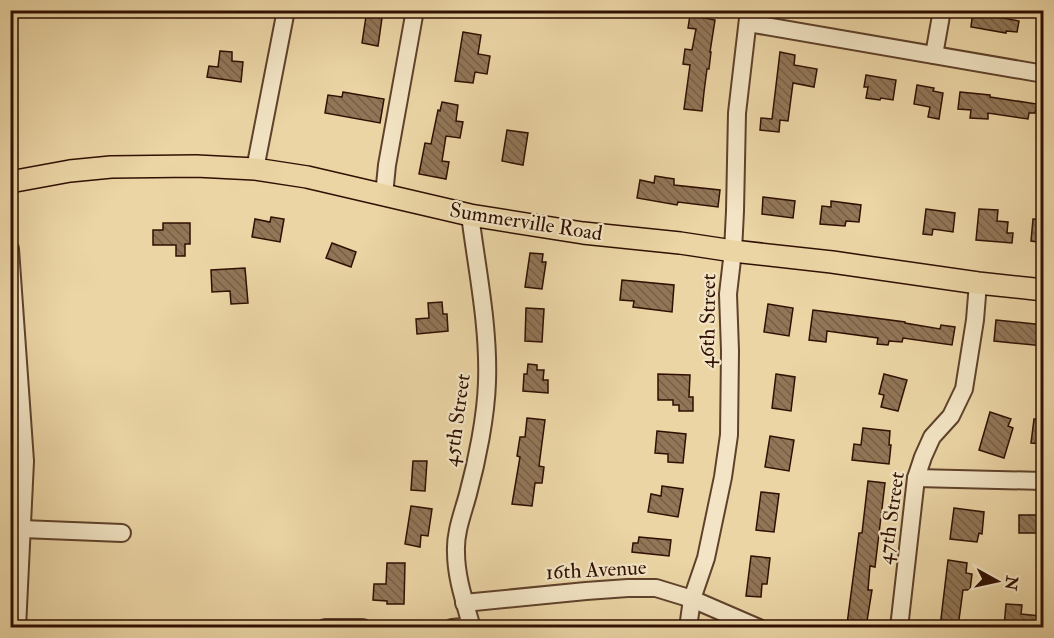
<svg xmlns="http://www.w3.org/2000/svg" width="1054" height="638" font-family="'IM FELL Double Pica',serif">
  <defs>
    <pattern id="building-back-hatch" width="6" height="6" patternUnits="userSpaceOnUse" patternTransform="scale(1.5)"><rect width="6" height="6" fill="#917657"/><path d="M-1 5l2 2M0 0l6 6M5-1l2 2" fill="none" stroke="#775f46"/></pattern>
  </defs>
  <rect width="100%" height="100%" fill="#ebd5a5"/>
  <filter id="stains"><feTurbulence type="fractalNoise" baseFrequency=".00333" numOctaves="4"/><feColorMatrix values="0 0 0 0 .2 0 0 0 0 .09 0 0 0 0 .02 0 0 0 .5 -.17"/></filter>
  <radialGradient id="worn" r=".72"><stop offset=".6" stop-color="#630" stop-opacity="0"/><stop offset="1" stop-color="#630" stop-opacity=".3"/></radialGradient>
  <g fill="url(#building-back-hatch)" stroke="#301002" stroke-width="1.5">
    <polygon points="367,10 383,11 378,46 362,43"/>
    <polygon points="973,10 992,10 1003,12 1002,18 1019,21 1017,32 1006,31 1006,33 971,27"/>
    <polygon points="690,15 715,20 710,52 711,52 709,69 707,69 704,92 702,111 684,109 690,65 683,64 685,49 692,50 696,29 688,28"/>
    <polygon points="463,32 481,35 478,54 490,56 487,74 475,72 473,83 455,81"/>
    <polygon points="220,51 232,52 232,61 243,62 241,82 207,77 209,66 218,67"/>
    <polygon points="780,52 795,55 794,65 817,69 814,87 793,83 788,121 780,120 779,132 760,130 761,118 772,119"/>
    <polygon points="866,75 896,80 893,100 881,98 880,100 866,98 868,87 864,87"/>
    <polygon points="917,85 934,88 933,91 943,93 939,119 928,117 930,107 914,104"/>
    <polygon points="343,92 384,99 380,123 325,113 328,95 342,97"/>
    <polygon points="960,92 990,95 990,97 1037,104 1035,113 1029,113 1028,119 988,113 988,119 970,118 971,110 958,109"/>
    <polygon points="442,102 458,105 456,121 463,122 460,138 446,136 442,161 449,162 446,179 419,174 425,143 431,144 438,110 440,111"/>
    <polygon points="507,130 528,133 523,165 502,161"/>
    <polygon points="655,176 674,179 674,185 720,190 718,207 678,202 677,205 637,198 640,180 654,183"/>
    <polygon points="763,197 795,201 793,218 762,214"/>
    <polygon points="831,201 861,205 859,222 846,221 845,226 820,224 822,206 831,207"/>
    <polygon points="926,209 955,213 953,232 933,229 932,235 923,234"/>
    <polygon points="979,209 998,210 997,221 1008,222 1007,233 1013,233 1012,243 976,240"/>
    <polygon points="271,217 284,219 280,242 252,237 255,219 270,222"/>
    <polygon points="1033,219 1044,220 1044,243 1031,241"/>
    <polygon points="163,223 190,223 190,244 185,244 185,256 176,256 176,245 153,245 153,230 163,230"/>
    <polygon points="332,243 356,252 351,267 326,258"/>
    <polygon points="530,253 543,254 542,262 546,262 542,289 525,287"/>
    <polygon points="245,268 248,303 231,304 230,291 212,292 211,270"/>
    <polygon points="622,280 674,285 672,312 633,307 634,301 620,300"/>
    <polygon points="442,302 443,314 447,314 448,331 417,334 416,319 429,318 428,303"/>
    <polygon points="768,304 793,308 789,336 764,332"/>
    <polygon points="526,308 544,309 542,342 525,341"/>
    <polygon points="813,310 905,322 905,323 940,329 941,325 955,327 952,345 903,338 902,342 889,341 888,345 877,344 878,338 827,331 826,342 809,340"/>
    <polygon points="996,320 1044,325 1044,346 994,341"/>
    <polygon points="528,364 537,365 537,370 544,370 543,380 548,380 548,393 523,391 524,374 527,374"/>
    <polygon points="658,374 690,375 689,397 693,397 693,411 679,411 679,405 673,405 673,400 658,400"/>
    <polygon points="776,374 795,377 791,411 772,408"/>
    <polygon points="884,374 907,380 898,411 881,407 884,395 879,394"/>
    <polygon points="990,412 1011,419 1008,426 1013,428 1004,458 979,450"/>
    <polygon points="527,418 545,420 539,466 544,467 542,483 535,483 532,506 512,504 520,457 517,456 520,437 525,437"/>
    <polygon points="1034,419 1044,420 1044,444 1031,443"/>
    <polygon points="863,428 890,431 889,445 891,445 889,464 852,460 854,444 861,445"/>
    <polygon points="657,431 686,434 683,463 668,462 668,454 655,453"/>
    <polygon points="770,436 794,440 789,471 765,467"/>
    <polygon points="413,461 427,461 425,491 411,490"/>
    <polygon points="868,481 885,483 875,567 870,566 868,590 872,590 866,627 847,624 859,533 862,533"/>
    <polygon points="662,486 683,489 678,517 648,512 651,494 661,496"/>
    <polygon points="761,492 779,494 774,532 756,530"/>
    <polygon points="411,506 432,509 428,536 421,535 420,547 405,544"/>
    <polygon points="954,508 984,512 982,534 979,533 977,542 950,539"/>
    <rect x="1019" y="515" width="25" height="18"/>
    <polygon points="639,537 671,540 669,556 632,552 633,543 638,543"/>
    <polygon points="751,556 770,558 767,584 762,584 761,597 746,596"/>
    <polygon points="948,560 967,563 966,573 972,574 970,590 963,590 958,627 940,627"/>
    <polygon points="387,563 405,563 404,604 387,604 387,601 373,600 374,584 386,584"/>
    <polygon points="1006,604 1022,605 1021,614 1040,616 1039,627 1004,627"/>
  </g>
  <g fill="none" stroke-linecap="round" stroke-linejoin="round">
    <g stroke="#5f412b" stroke-width="20">
      <g id="minor">
        <polyline points="748,23 1044,74"/>
        <polyline points="934,55 942,10"/>
        <polyline points="255,169 286,10"/>
        <polyline points="384,195 387,165 415,10"/>
        <path d="M470,215C477,270 489,326 487,382C486,416 477,461 468,494C463,513 455,532 456,552C456,578 465,603 472,628"/>
        <polyline points="10,249 25,461 17,628"/>
        <polyline points="916,478 1044,481"/>
        <polyline points="22,529 122,533"/>
        <polyline points="464,603 586,591 628,588 656,588 692,599 759,628"/>
        <polyline points="325,628 363,628"/>
        <polyline points="452,628 472,626"/>
        <polyline points="688,628 692,599 706,558 723,477 729,435 730,351 728,294 733,251 735,211 737,113 749,10"/>
        <polyline points="899,628 916,478 923,457 932,437 951,416 964,389 975,320 978,283"/>
      </g>
    </g>
    <g stroke="#301002" stroke-width="24">
      <polyline id="major" points="10,182 70,171 111,167 196,166 255,169 307,177 470,215 583,233 680,243 733,251 832,262 978,283 1044,290"/>
    </g>
    <use href="#minor" stroke="#f2e4c4" stroke-width="16"/>
    <use href="#major" stroke="#ebd5a5" stroke-width="21"/>
  </g>
  <g text-anchor="middle" dominant-baseline="central" stroke-width="4.5" stroke-linejoin="round" paint-order="stroke">
    <g font-size="21" fill="#301002" stroke="#f2e4c4">
      <text transform="translate(526 222) rotate(9)">Summerville Road</text>
      <text transform="translate(708 321) rotate(-89)">46th Street</text>
      <text transform="translate(457 420) rotate(-82)">45th Street</text>
      <text transform="translate(891 518) rotate(-82)">47th Street</text>
      <text transform="translate(596 570) rotate(-3)">16th Avenue</text>
    </g>
  </g>
  <rect width="1054" height="638" fill="none" stroke="#ebd5a5" stroke-width="36"/>
  <rect x="12" y="12" width="1030" height="614" fill="none" stroke="#301002" stroke-width="3"/>
  <rect x="18" y="18" width="1018" height="602" fill="none" stroke="#301002" stroke-width="1.5"/>
  <g transform="translate(997 581) rotate(98)" stroke="#f2e4c4" stroke-width="4.5" paint-order="stroke">
  <path d="M0-4.5L10 22L0 15L-10 22Z" fill="#301002"/>
  <text y="-9" font-size="16" font-weight="bold" text-anchor="middle" fill="#301002">N</text>
  </g>
  <rect width="100%" height="100%" filter="url(#stains)"/>
  <rect width="100%" height="100%" fill="url(#worn)"/>
</svg>
